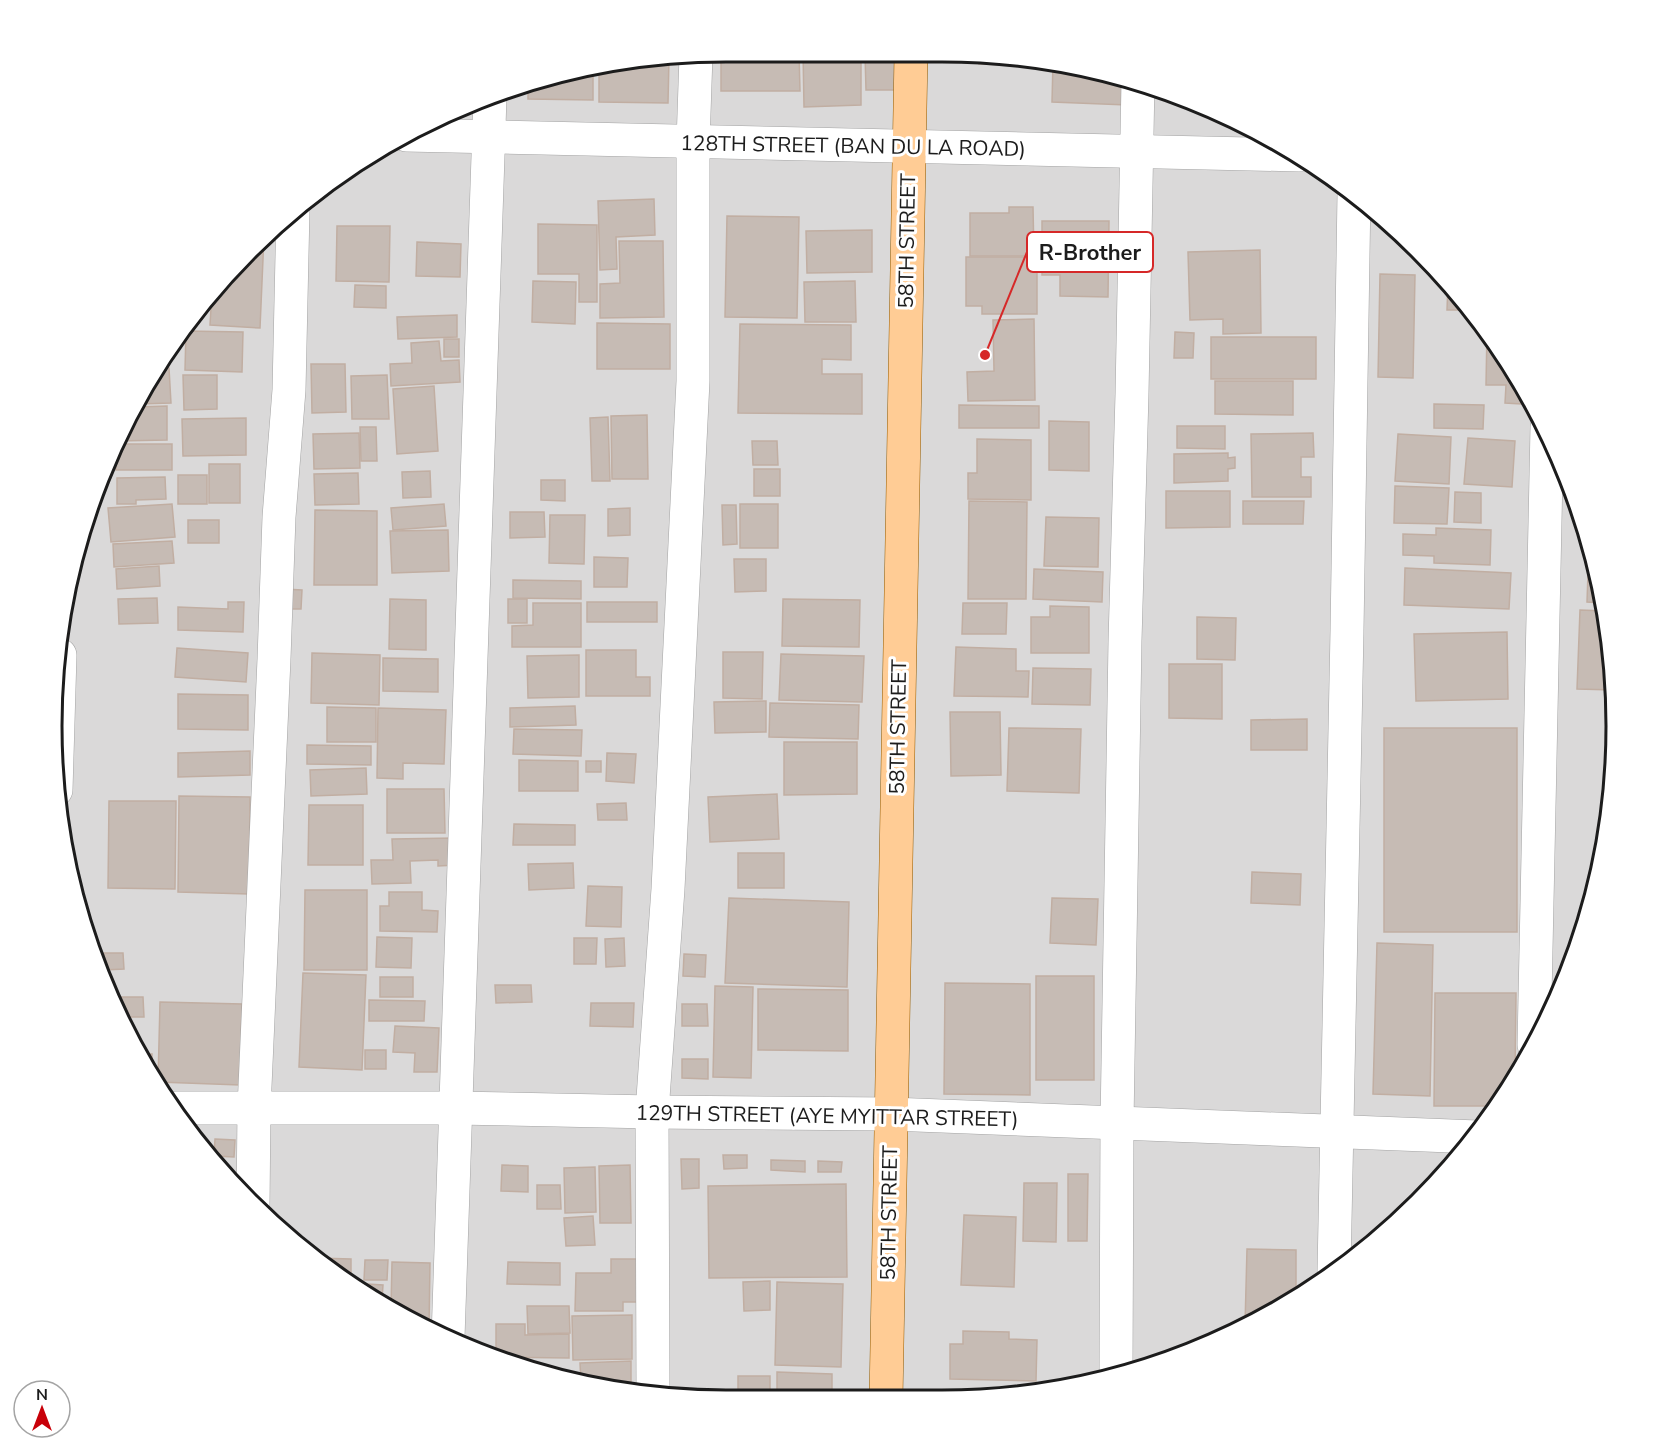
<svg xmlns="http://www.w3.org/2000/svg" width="1668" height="1451" font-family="'Nunito Sans',sans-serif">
  <rect width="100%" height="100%" fill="#eee9e0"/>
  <polygon fill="#dad9d9" points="725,51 1031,57 1160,87 1279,141 1387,218 1477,315 1547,427 1581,509 1611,638 1616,770 1594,900 1547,1024 1477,1136 1387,1233 1279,1310 1159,1364 987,1399 725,1400 594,1387 468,1349 350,1286 248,1202 142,1063 87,942 52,769 64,594 102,467 190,315 281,218 427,121 551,74"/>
  <g fill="#c6bbb4" stroke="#c1aea2" stroke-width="1.5">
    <polygon points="726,51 799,52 800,91 721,91 721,52"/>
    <polygon points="803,52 861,54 861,105 804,107"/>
    <polygon points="865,54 895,54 895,90 866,90"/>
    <polygon points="980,56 1031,57 1046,60 1046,66 979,64"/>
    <polygon points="669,58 668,103 599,102 599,68"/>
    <polygon points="1053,62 1128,80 1127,105 1052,102"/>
    <polygon points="593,68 593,100 528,99 528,83 551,74"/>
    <polygon points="654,199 655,235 616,237 617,269 600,270 598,201"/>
    <polygon points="1009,207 1033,207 1034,256 970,256 970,213 1009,213"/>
    <polygon points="727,216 799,217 797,318 725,317"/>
    <polygon points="1042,221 1109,221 1108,297 1060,296 1060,275 1042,275"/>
    <polygon points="538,224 597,225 597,302 579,302 579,274 538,274"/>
    <polygon points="337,226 390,226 389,282 336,281"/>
    <polygon points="872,230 872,272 807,273 806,231"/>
    <polygon points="264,236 260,328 210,325 212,292"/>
    <polygon points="619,241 663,241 664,317 600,318 600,284 620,283"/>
    <polygon points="417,242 461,244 460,277 416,276"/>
    <polygon points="1260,250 1261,333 1223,334 1223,319 1190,320 1188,252"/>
    <polygon points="966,257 1037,257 1037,314 982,314 982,306 966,306"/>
    <polygon points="1380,274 1415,275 1413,378 1378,377"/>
    <polygon points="533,281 576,282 575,324 532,322"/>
    <polygon points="855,281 856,322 805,322 804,282"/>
    <polygon points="1448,283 1474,310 1447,310"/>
    <polygon points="355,285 386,286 386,308 354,307"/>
    <polygon points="457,315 457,337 398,339 397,317"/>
    <polygon points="1034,319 1035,400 968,401 967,372 994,371 993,320"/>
    <polygon points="597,323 670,324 670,369 597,369"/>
    <polygon points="740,324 851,325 851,360 822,359 822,374 862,374 862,414 738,413"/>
    <polygon points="186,331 243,332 242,372 185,370"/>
    <polygon points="1487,331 1521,385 1521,404 1505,403 1506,385 1486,385"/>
    <polygon points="1175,332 1194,333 1193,358 1174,358"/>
    <rect x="1211" y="337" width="105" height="42"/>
    <rect x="444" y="339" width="15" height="18"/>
    <polygon points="439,341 441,361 459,360 460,382 391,386 390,364 412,363 411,343"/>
    <polygon points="311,364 345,364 346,412 312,413"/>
    <polygon points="169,368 171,403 139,404 159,369"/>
    <polygon points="183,375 217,375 217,409 184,410"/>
    <polygon points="387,375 389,419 352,419 351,376"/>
    <polygon points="1215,381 1293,381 1293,415 1215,414"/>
    <polygon points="434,386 438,451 397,454 393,389"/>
    <polygon points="1434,404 1484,405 1483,429 1434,428"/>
    <polygon points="959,405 1039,406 1039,428 959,428"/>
    <polygon points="167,406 167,440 118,441 137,407"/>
    <polygon points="647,415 648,479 612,479 611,416"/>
    <polygon points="608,417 610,481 592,481 590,418"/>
    <polygon points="246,418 246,455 183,456 182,419"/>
    <polygon points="1049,421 1089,422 1089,471 1049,470"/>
    <polygon points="1177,426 1225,426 1225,449 1177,448"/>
    <polygon points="360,427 376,427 377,461 361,461"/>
    <polygon points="359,433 360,468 314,469 313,434"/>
    <polygon points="1313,433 1314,457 1301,457 1301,477 1311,477 1311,497 1252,497 1251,434"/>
    <polygon points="1398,434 1451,437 1449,484 1395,481"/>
    <polygon points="1468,438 1515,441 1512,487 1464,484"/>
    <polygon points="977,439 1031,440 1031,500 968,499 968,473 977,473"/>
    <polygon points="752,441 777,441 778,465 753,465"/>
    <rect x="116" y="444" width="56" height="26"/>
    <polygon points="1228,453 1228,458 1235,457 1235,468 1228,469 1228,481 1174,483 1174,454"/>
    <rect x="209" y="464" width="31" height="39"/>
    <rect x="754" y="469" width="26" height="27"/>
    <polygon points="430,471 431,497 403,498 402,472"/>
    <polygon points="358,473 359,504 315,505 314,474"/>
    <rect x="178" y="475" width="29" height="29"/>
    <polygon points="165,477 166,499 136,500 136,504 117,504 117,478"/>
    <polygon points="541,480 565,480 565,501 541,500"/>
    <polygon points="1395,486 1449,488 1447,524 1394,523"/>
    <polygon points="1166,491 1230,491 1230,527 1166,528"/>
    <polygon points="1455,492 1481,493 1481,523 1454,522"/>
    <polygon points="969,501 1027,502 1026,599 968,599"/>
    <polygon points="1243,501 1304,501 1303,524 1243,524"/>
    <polygon points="172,504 175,537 111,542 108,508"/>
    <polygon points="444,504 446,526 393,530 391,508"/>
    <rect x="740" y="504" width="38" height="44"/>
    <polygon points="722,505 736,505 737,544 723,545"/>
    <polygon points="630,508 630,535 608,536 608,509"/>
    <polygon points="315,510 377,511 377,585 314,585"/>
    <polygon points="510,512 544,512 545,537 510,538"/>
    <polygon points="550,515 585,515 584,564 549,563"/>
    <polygon points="1046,517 1099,518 1098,567 1044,566"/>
    <rect x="188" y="520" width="31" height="23"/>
    <polygon points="1436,528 1491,530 1490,565 1434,563 1434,556 1403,555 1403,534 1436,535"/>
    <polygon points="448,530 449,571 392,573 390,531"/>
    <polygon points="172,541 174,563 114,567 113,544"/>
    <polygon points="1589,544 1603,603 1587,602"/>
    <polygon points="594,557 628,558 627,587 594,587"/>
    <polygon points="734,559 766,559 766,591 735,592"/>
    <polygon points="159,566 160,586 117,589 116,569"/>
    <polygon points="1405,568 1511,573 1509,609 1404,605"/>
    <polygon points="1034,569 1103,572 1102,602 1033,599"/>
    <polygon points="513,580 581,581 581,599 513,598"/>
    <polygon points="283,589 302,590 301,609 282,609"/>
    <polygon points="157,598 158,623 119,624 118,599"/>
    <polygon points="390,599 426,600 426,650 389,649"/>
    <rect x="508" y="599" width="19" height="24"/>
    <polygon points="783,599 860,600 859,647 782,646"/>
    <polygon points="228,602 244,602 243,632 178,630 178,607 228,609"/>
    <rect x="587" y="602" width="70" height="20"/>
    <polygon points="533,603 581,603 581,647 512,647 512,626 533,625"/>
    <polygon points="963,603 1007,603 1006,634 962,634"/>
    <polygon points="1050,606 1089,607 1089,653 1031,653 1031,617 1050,617"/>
    <polygon points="1580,610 1605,611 1611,638 1613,690 1577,689"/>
    <polygon points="1197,617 1236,618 1235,660 1197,659"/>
    <polygon points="1507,632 1508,699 1416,701 1414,634"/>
    <polygon points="956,647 1016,649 1016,671 1029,671 1028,697 954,696"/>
    <polygon points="177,648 248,653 246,682 175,677"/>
    <polygon points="586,650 636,650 636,677 650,677 650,696 586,696"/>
    <polygon points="723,652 763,652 762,699 723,698"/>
    <polygon points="312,653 380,655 379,705 311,703"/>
    <polygon points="781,654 864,656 862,702 779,700"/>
    <polygon points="579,655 579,697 528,698 527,656"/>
    <polygon points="383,658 438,659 438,692 383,691"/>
    <polygon points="1169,664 1222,664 1222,719 1169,718"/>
    <polygon points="1033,668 1091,669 1090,705 1032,704"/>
    <polygon points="178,694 248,695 248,730 178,729"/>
    <polygon points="766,701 766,732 715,733 714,702"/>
    <polygon points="770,703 859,705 858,739 769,737"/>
    <polygon points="575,706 576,725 510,727 510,708"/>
    <polygon points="327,707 376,708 376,742 327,742"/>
    <polygon points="378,708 446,710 444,764 403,763 403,779 377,778"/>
    <polygon points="950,712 1000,712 1001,775 951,776"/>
    <polygon points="1307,719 1307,750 1251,750 1251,720"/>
    <polygon points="1009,728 1081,729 1079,793 1007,791"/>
    <rect x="1384" y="728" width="133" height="204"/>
    <polygon points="514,729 582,730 581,756 513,754"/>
    <polygon points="784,742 857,742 857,794 784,795"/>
    <polygon points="307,745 371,746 371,765 307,764"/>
    <polygon points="250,751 250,775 178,777 178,753"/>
    <polygon points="607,753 636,754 634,783 606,781"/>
    <polygon points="519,760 578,761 578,791 519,791"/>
    <rect x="586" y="761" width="15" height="11"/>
    <polygon points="366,768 367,794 311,796 310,770"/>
    <polygon points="387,789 444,789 445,833 387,833"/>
    <polygon points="777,794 779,839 710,842 708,797"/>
    <polygon points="179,796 250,797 249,894 178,892"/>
    <polygon points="109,801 176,801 175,889 108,888"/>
    <polygon points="626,803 627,820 598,820 597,804"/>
    <polygon points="309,805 363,805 363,865 308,865"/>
    <polygon points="514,824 575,825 575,845 513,845"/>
    <polygon points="456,838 457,865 438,866 438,860 410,861 411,883 372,884 371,860 393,860 392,839"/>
    <rect x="738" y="853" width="46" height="35"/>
    <polygon points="573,863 574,888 529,890 528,864"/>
    <polygon points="1252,872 1301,874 1300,905 1251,903"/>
    <polygon points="588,886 622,887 621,927 586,926"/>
    <polygon points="305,890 367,890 367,970 304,970"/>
    <polygon points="389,892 422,892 422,910 438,911 437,932 380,931 380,906 389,906"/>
    <polygon points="729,898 849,902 847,987 725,983"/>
    <polygon points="1052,898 1098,899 1096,945 1050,943"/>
    <polygon points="377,937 412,938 411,968 376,967"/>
    <polygon points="574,938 597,938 596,964 574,964"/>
    <polygon points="624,938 625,966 606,967 605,939"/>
    <polygon points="1377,943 1433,945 1430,1096 1373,1094"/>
    <polygon points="104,953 123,953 124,969 104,970"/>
    <polygon points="684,954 706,955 705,977 683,976"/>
    <polygon points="303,973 366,975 362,1070 299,1067"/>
    <rect x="1036" y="976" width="58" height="104"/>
    <rect x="380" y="977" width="33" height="20"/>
    <polygon points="945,983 1030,984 1030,1095 944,1094"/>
    <polygon points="495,985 531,985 532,1002 496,1003"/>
    <polygon points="715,986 753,987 751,1078 713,1077"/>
    <polygon points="758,989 848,990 848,1051 758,1050"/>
    <polygon points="1435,993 1516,993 1515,1075 1496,1106 1434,1106"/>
    <polygon points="112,997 143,997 144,1017 121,1017"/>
    <polygon points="369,1000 425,1001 424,1021 369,1021"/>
    <polygon points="160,1002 242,1004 240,1085 158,1082"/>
    <polygon points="591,1003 634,1003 633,1027 590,1026"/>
    <polygon points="682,1004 707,1004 708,1026 682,1026"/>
    <polygon points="395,1026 439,1028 437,1072 414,1072 415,1053 393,1052"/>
    <rect x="365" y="1050" width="21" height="19"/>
    <polygon points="138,1054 152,1054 152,1077 142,1063"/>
    <polygon points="682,1059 708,1059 708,1079 682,1078"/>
    <polygon points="215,1139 235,1140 234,1157 214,1156"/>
    <polygon points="723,1155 747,1155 747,1168 724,1169"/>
    <polygon points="681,1159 699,1159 699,1188 682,1189"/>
    <polygon points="771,1160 805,1161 805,1172 771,1170"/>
    <polygon points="818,1161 842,1162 841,1172 818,1172"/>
    <polygon points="502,1165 528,1166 528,1192 501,1191"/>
    <polygon points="630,1165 631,1223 600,1223 599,1166"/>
    <polygon points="595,1167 596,1212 565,1213 564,1168"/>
    <polygon points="1068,1174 1088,1174 1087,1241 1068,1241"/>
    <polygon points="1024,1183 1057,1183 1056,1242 1023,1241"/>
    <polygon points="846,1184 847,1277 709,1278 708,1186"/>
    <polygon points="537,1185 560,1185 561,1209 537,1209"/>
    <polygon points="964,1215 1016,1217 1014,1287 961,1285"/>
    <polygon points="593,1216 595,1245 566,1246 564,1218"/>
    <polygon points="1247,1249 1296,1250 1296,1298 1279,1310 1245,1325"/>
    <polygon points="316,1258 351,1259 351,1281 344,1281"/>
    <polygon points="611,1259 639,1259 639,1302 623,1302 623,1311 575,1311 576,1273 611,1273"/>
    <polygon points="365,1260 388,1260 387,1280 364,1280"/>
    <polygon points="392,1262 430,1263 429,1328 391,1308"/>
    <polygon points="508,1262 560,1263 560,1285 507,1284"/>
    <polygon points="770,1281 770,1310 744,1311 743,1282"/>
    <polygon points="777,1282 843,1284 841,1367 775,1365"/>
    <polygon points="367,1284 383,1285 382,1300 377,1300 367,1295"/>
    <polygon points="527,1306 569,1306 570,1333 528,1334"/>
    <polygon points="632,1315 632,1359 573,1360 572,1316"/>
    <polygon points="496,1324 525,1324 525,1335 569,1334 569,1358 496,1357"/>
    <polygon points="963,1331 1009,1332 1009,1339 1037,1340 1036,1381 950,1379 950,1344 963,1344"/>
    <polygon points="631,1361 631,1391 594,1387 581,1383 580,1363"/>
    <polygon points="777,1372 832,1374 832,1399 777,1400"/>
    <rect x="738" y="1376" width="32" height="24"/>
  </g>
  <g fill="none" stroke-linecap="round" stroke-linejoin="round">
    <g stroke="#a3a3a3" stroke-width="34">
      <g id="minor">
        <polyline points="406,135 1299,155"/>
        <polyline points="56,790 60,655"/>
        <polyline points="1534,1045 1547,427"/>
        <polyline points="176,1108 455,1108 652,1112 891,1114 1477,1137"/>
        <polyline points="253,1206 254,1109 274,659 279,517 289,390 293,210"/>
        <polyline points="1334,1271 1347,631 1354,194"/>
        <polyline points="448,1338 490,97"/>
        <polyline points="1116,1373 1117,1123 1125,641 1132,394 1138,82"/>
        <polyline points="653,1393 652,1112 668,889 693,381 693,143 696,55"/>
      </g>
    </g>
    <g stroke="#945c00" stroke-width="34">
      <polyline id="major" points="886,1399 911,55"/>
    </g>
    <use href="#minor" stroke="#fff" stroke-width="33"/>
    <use href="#major" stroke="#ffcc95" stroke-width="33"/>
  </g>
  <g text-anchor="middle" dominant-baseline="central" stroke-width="6" stroke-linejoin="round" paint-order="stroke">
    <g font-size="21" fill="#1c1c1c" stroke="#fff">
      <text transform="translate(853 146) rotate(1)">128TH STREET (BAN DU LA ROAD)</text>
      <text transform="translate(907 241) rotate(-89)">58TH STREET</text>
      <text transform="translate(898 727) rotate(-89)">58TH STREET</text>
      <text transform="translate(827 1116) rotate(1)">129TH STREET (AYE MYITTAR STREET)</text>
      <text transform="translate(889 1213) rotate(-89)">58TH STREET</text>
    </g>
  </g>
  <path d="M0 0H1668V1451H0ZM726 62H942A664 664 0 0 1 1606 726V726A664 664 0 0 1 942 1390H726A664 664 0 0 1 62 726V726A664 664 0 0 1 726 62Z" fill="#fff" fill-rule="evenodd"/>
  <path fill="none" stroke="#1c1c1c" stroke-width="3" d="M726 62H942A664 664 0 0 1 1606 726V726A664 664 0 0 1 942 1390H726A664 664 0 0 1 62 726V726A664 664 0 0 1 726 62Z"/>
  <path fill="none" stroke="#d62828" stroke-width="2" d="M985 355L1027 252"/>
  <circle fill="#d62828" stroke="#fff" stroke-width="2" cx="985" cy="355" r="6"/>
  <rect fill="#fff" stroke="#d62828" stroke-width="2" x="1027" y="232" width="126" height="40" rx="6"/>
  <g font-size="22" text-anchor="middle" font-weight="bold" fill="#1c1c1c">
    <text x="1090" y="260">R-Brother</text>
  </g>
  <g transform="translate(42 1409)"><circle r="28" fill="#ffffff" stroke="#a4a4a4" stroke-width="1.5"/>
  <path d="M0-4.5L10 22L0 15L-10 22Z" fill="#c80009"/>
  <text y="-9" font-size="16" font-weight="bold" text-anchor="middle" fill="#1c1c1c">N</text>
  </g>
</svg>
